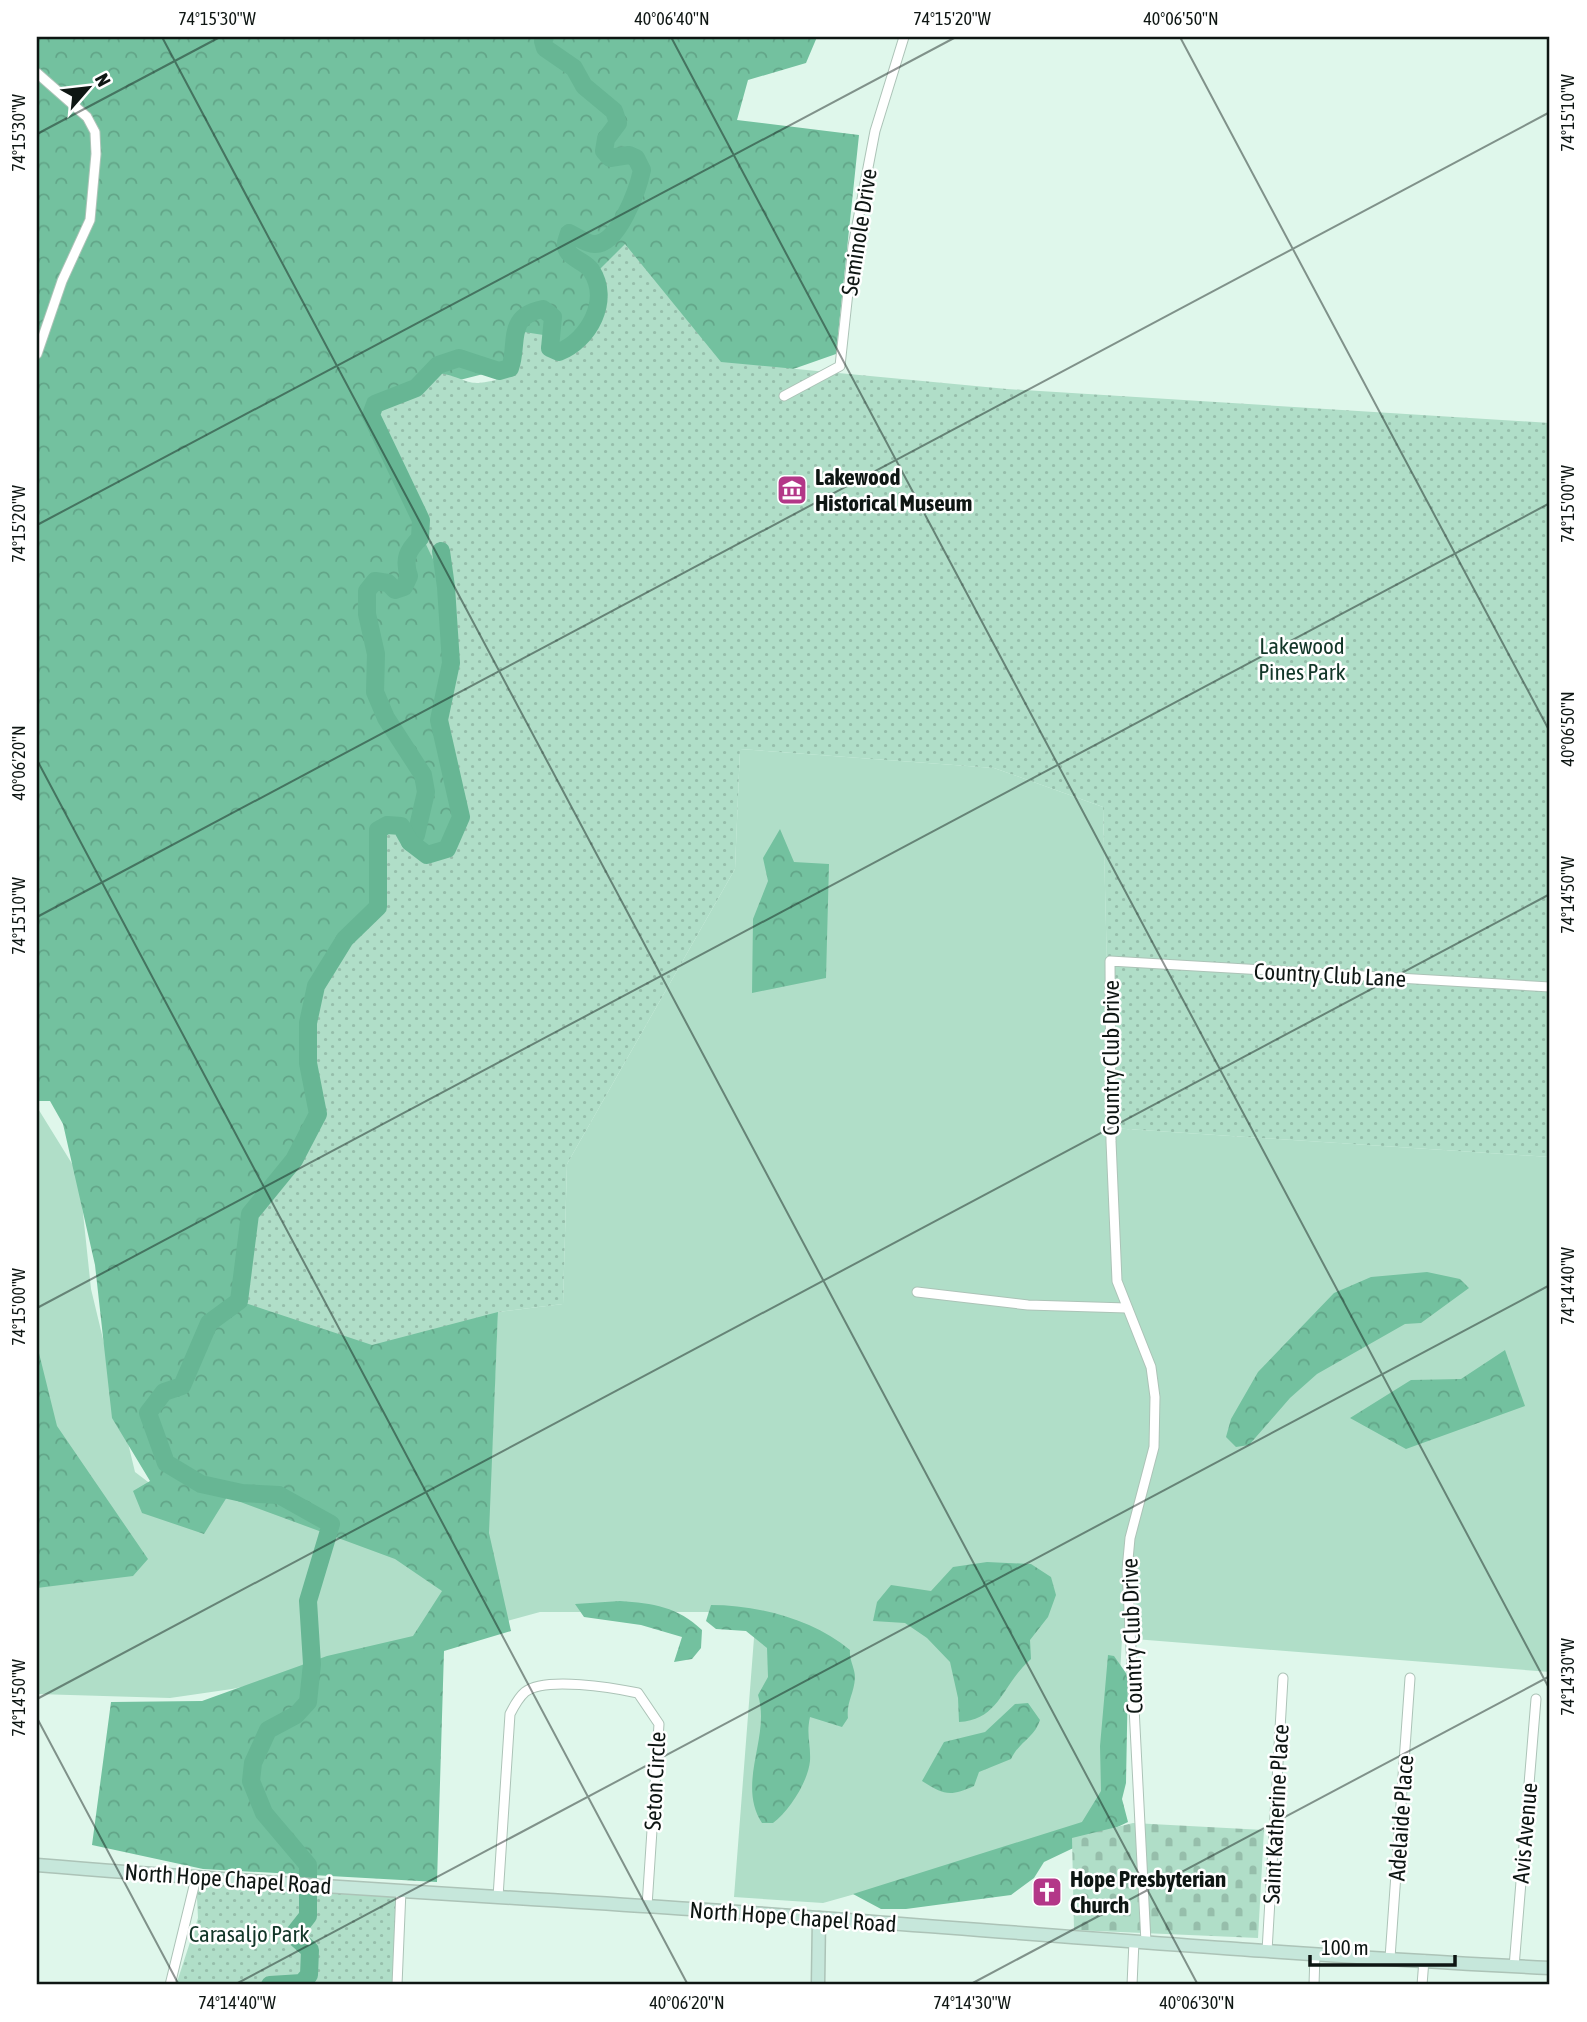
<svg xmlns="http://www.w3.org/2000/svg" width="1587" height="2022" font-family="'Asap Condensed',sans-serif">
  <defs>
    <pattern id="forest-crowns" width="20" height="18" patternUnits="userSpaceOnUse" patternTransform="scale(1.75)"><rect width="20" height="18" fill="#73c19f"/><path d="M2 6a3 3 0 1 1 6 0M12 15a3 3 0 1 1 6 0" fill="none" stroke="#62a588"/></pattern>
    <pattern id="cemetery-stones" width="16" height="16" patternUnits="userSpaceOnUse" patternTransform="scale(1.75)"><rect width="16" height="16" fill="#b0dec8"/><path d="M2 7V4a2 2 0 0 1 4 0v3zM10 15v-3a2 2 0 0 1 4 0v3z" fill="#96beab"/></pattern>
    <pattern id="park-dots" width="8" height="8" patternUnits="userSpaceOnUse" patternTransform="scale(1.75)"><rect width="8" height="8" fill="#b0dec8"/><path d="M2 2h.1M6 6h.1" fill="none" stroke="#96beab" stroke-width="1.8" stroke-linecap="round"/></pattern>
  </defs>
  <rect width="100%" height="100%" fill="#dff7eb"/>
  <polygon fill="#b0dec8" points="740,749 994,768 1103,807 1111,1128 1550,1157 1550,1672 1122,1638 1112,1822 823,1903 734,1897 756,1612 540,1612 356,1662 232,1689 170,1698 37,1694 37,1107 79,1175 91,1289 135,1472 160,1491 242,1493 488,1533 498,1312 563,1304 567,1164 735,869"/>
  <g fill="url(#forest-crowns)">
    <polygon points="37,37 817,37 806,63 748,80 737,120 859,135 836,354 714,397 623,301 550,357 440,385 498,1312 489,1533 511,1631 444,1651 437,1882 203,1869 92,1845 111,1702 202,1701 327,1656 413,1636 442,1591 395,1559 227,1497 204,1534 142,1513 133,1491 150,1481 112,1418 95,1265 63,1124 50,1101 37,1101"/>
    <polygon points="780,829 794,862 829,864 826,978 752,993 753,919 768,881 763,858"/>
    <polygon points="1427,1272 1460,1279 1469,1288 1421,1323 1405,1324 1317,1374 1290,1398 1249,1445 1236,1447 1226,1437 1231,1419 1258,1372 1334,1293 1371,1277"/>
    <polygon points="37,1345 57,1426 148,1559 133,1576 37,1588"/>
    <polygon points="1505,1350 1525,1406 1406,1449 1350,1418 1411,1380 1461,1379"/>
    <path d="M987,1562L1031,1564L1051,1577L1056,1595L1048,1617L1030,1640L1031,1659C1002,1684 1000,1720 959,1722L958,1698L950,1662L927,1638L905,1623L873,1621L877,1602L891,1585L931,1591L953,1567Z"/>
    <path d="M620,1601C653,1603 678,1607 702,1630L701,1648L692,1659L674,1662L682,1637L641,1625L584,1617L575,1604Z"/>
    <path d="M711,1605C758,1605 813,1619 850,1650C849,1660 855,1668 855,1678C854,1694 846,1703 848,1718L842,1727L810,1717C806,1735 811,1744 810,1761C808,1782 789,1811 773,1823H762C736,1783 771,1737 758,1695L768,1677L767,1648L746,1631L716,1629L706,1621Z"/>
    <polygon points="1108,1655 1114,1656 1128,1676 1126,1783 1122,1799 1128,1822 1044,1862 1034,1878 1011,1895 906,1909 881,1909 853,1894 1082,1822 1101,1791 1100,1746"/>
    <path d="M1028,1703L1040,1720C1035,1737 1019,1742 1011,1759L979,1772L974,1786C950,1797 944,1795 922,1781L944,1742L985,1732L1015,1704Z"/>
  </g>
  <polygon fill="url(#cemetery-stones)" points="1133,1823 1264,1830 1258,1938 1074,1930 1072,1838"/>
  <g fill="url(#park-dots)">
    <path d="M625,244L721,362L1007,389L1550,423V1157L1111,1128L1103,807L994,768L740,749L735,869L567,1164L563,1304L498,1312L372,1345L239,1301L250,1214L294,1160L318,1114L308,1063V1023L316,986L345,939L378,907V830L387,825L401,826L410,842L427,855L447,848L460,817L439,720L451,663L446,587L401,491L374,421C386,401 417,368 444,374C471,380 466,387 496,380L524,332L550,336L557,353L582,337L596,296L591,278Z"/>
    <polygon points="196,1878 401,1890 397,1985 176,1985 198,1918"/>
  </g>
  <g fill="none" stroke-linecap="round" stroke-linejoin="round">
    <g stroke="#67b694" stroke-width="18">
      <path d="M410,842L416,835L426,792L423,775L386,718L375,692L376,654L367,614V591L375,581L388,583L395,590L404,587L409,576C403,559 408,550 420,538L421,520L371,415L375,404L416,388L438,365L459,358L499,371L510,368C519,344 505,316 543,309L553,317L550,348L559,352C589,340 611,300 591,270C585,262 575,260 569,253C563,246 567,240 569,233C576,236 587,244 594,244C618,246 638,189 642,170L636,158L629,155L610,158L604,151L606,139L618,123L614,111L584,86L574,68L545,48L543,41L545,37"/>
      <polyline points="270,1985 302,1983 309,1975 310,1950 293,1935 308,1916 308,1865 264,1813 251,1781 253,1763 268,1730 296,1715 308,1702 312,1664 308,1601 331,1524 279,1495 242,1493 201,1484 166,1463 148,1413 164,1392 182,1386 209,1323 239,1301 250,1214 294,1160 318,1114 308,1063 308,1023 316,986 345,939 378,907 378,830 387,825 401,826 410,842 427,855 447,849 461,817 439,720 451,663 446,587 441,551"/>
    </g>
    <g stroke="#acc3b7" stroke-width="11">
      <g id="street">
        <polyline points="37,73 87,117 95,132 96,154 90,220 62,281 37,354"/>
        <polyline points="784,396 840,366 853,246 875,131 904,37"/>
        <polyline points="917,1292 1028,1305 1127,1308"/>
        <path d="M498,1897L510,1714C514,1706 518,1698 525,1692C545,1676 614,1688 638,1693L659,1724L647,1906"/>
        <polyline points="1146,1942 1127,1570 1130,1538 1154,1447 1155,1397 1151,1367 1117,1281 1111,1141 1110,961 1550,987"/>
        <polyline points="1267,1951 1283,1678"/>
        <polyline points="1390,1958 1410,1678"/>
        <polyline points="1514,1967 1536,1699"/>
        <polyline points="170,1985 196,1878"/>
        <polyline points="397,1985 401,1890"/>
        <polyline points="1132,1985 1134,1941"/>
        <polyline points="1314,1985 1315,1954"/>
        <polyline points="1422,1985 1424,1960"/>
      </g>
    </g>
    <g stroke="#acc3b7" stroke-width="15">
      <g id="secondary">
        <path d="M37,1865C275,1885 513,1897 752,1913C1018,1932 1284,1955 1550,1968"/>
        <polyline points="818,1985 819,1918"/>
      </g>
    </g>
    <use href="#street" stroke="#fff" stroke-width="9"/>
    <use href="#secondary" stroke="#c6e7db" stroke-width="12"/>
  </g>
  <path fill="none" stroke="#0e1613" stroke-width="2" stroke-opacity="0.45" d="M162,37L1198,1985M671,37L1550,1690M1180,37L1550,732M37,134L220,37M37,525L956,37M37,760L688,1985M37,917L1550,112M37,1308L1550,503M37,1699L1550,894M37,1718L179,1985M234,1985L1550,1285M969,1985L1550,1676"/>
  <defs>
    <g id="museum-square" transform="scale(1.575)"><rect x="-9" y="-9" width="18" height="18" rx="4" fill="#b33788" stroke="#fff"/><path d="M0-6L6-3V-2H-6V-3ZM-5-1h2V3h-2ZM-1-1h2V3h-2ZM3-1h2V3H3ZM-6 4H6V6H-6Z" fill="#fff"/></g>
    <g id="church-square" transform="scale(1.575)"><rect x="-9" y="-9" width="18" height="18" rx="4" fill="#b33788" stroke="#fff"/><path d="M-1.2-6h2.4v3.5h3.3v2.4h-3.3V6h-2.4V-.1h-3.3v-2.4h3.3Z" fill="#fff"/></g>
  </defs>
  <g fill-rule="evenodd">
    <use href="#museum-square" x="792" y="490"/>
    <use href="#church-square" x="1047" y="1892"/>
  </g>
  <g text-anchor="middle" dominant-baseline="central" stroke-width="5" stroke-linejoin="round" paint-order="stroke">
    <g font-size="23" fill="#0e1613" stroke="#fff">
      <text transform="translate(859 232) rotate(-81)">Seminole Drive</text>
      <text transform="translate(1330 975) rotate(3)">Country Club Lane</text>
      <text transform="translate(1111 1058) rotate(-90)">Country Club Drive</text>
      <text transform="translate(1132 1636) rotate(-92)">Country Club Drive</text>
      <text transform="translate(655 1781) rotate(-87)">Seton Circle</text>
      <text transform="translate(1276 1814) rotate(-87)">Saint Katherine Place</text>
      <text transform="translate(1401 1818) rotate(-86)">Adelaide Place</text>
      <text transform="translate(1525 1833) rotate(-85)">Avis Avenue</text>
      <text transform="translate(228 1879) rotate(4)">North Hope Chapel Road</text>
      <text transform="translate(793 1917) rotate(4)">North Hope Chapel Road</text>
    </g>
    <g font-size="23" font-weight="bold" fill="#0e1613" stroke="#fff" text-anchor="start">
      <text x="815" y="477">Lakewood<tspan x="815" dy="26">Historical Museum</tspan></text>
      <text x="1070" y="1879">Hope Presbyterian<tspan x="1070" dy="26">Church</tspan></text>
    </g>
    <g font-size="23" fill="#123628" stroke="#fff">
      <text x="1302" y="646">Lakewood<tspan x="1302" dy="26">Pines Park</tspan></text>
      <text x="249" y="1934">Carasaljo Park</text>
    </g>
  </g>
  <rect width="1587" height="2022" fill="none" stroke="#ffffff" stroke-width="77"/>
  <g transform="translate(88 88) rotate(62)" stroke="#ffffff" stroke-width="5" paint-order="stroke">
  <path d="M0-5L12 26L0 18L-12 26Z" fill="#0e1613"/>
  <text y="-10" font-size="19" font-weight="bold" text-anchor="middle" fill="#0e1613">N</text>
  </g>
  <path d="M1310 1955v10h145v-10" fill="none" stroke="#0e1613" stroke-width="3.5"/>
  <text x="1321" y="1955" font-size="21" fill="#0e1613" stroke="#ffffff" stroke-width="5" paint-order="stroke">100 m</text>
  <rect x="38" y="38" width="1510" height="1945" fill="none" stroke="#0e1613" stroke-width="2.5"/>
  <g font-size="18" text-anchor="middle" fill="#0e1613">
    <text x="217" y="25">74°15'30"W</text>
    <text x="672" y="25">40°06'40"N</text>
    <text x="952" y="25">74°15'20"W</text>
    <text x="1181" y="25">40°06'50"N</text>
    <text transform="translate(1568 113) rotate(-90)" y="6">74°15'10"W</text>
    <text transform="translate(19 133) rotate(-90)" y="6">74°15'30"W</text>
    <text transform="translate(1568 504) rotate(-90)" y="6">74°15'00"W</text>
    <text transform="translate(19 524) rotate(-90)" y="6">74°15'20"W</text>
    <text transform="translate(1568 729) rotate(-90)" y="6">40°06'50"N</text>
    <text transform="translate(19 763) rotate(-90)" y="6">40°06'20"N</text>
    <text transform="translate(1568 895) rotate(-90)" y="6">74°14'50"W</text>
    <text transform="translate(19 916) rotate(-90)" y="6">74°15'10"W</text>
    <text transform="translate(1568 1286) rotate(-90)" y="6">74°14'40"W</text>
    <text transform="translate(19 1307) rotate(-90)" y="6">74°15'00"W</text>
    <text transform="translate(1568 1677) rotate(-90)" y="6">74°14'30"W</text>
    <text transform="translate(19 1698) rotate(-90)" y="6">74°14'50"W</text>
    <text x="237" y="2009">74°14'40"W</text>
    <text x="687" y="2009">40°06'20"N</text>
    <text x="972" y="2009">74°14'30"W</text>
    <text x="1197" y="2009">40°06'30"N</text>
  </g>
</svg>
